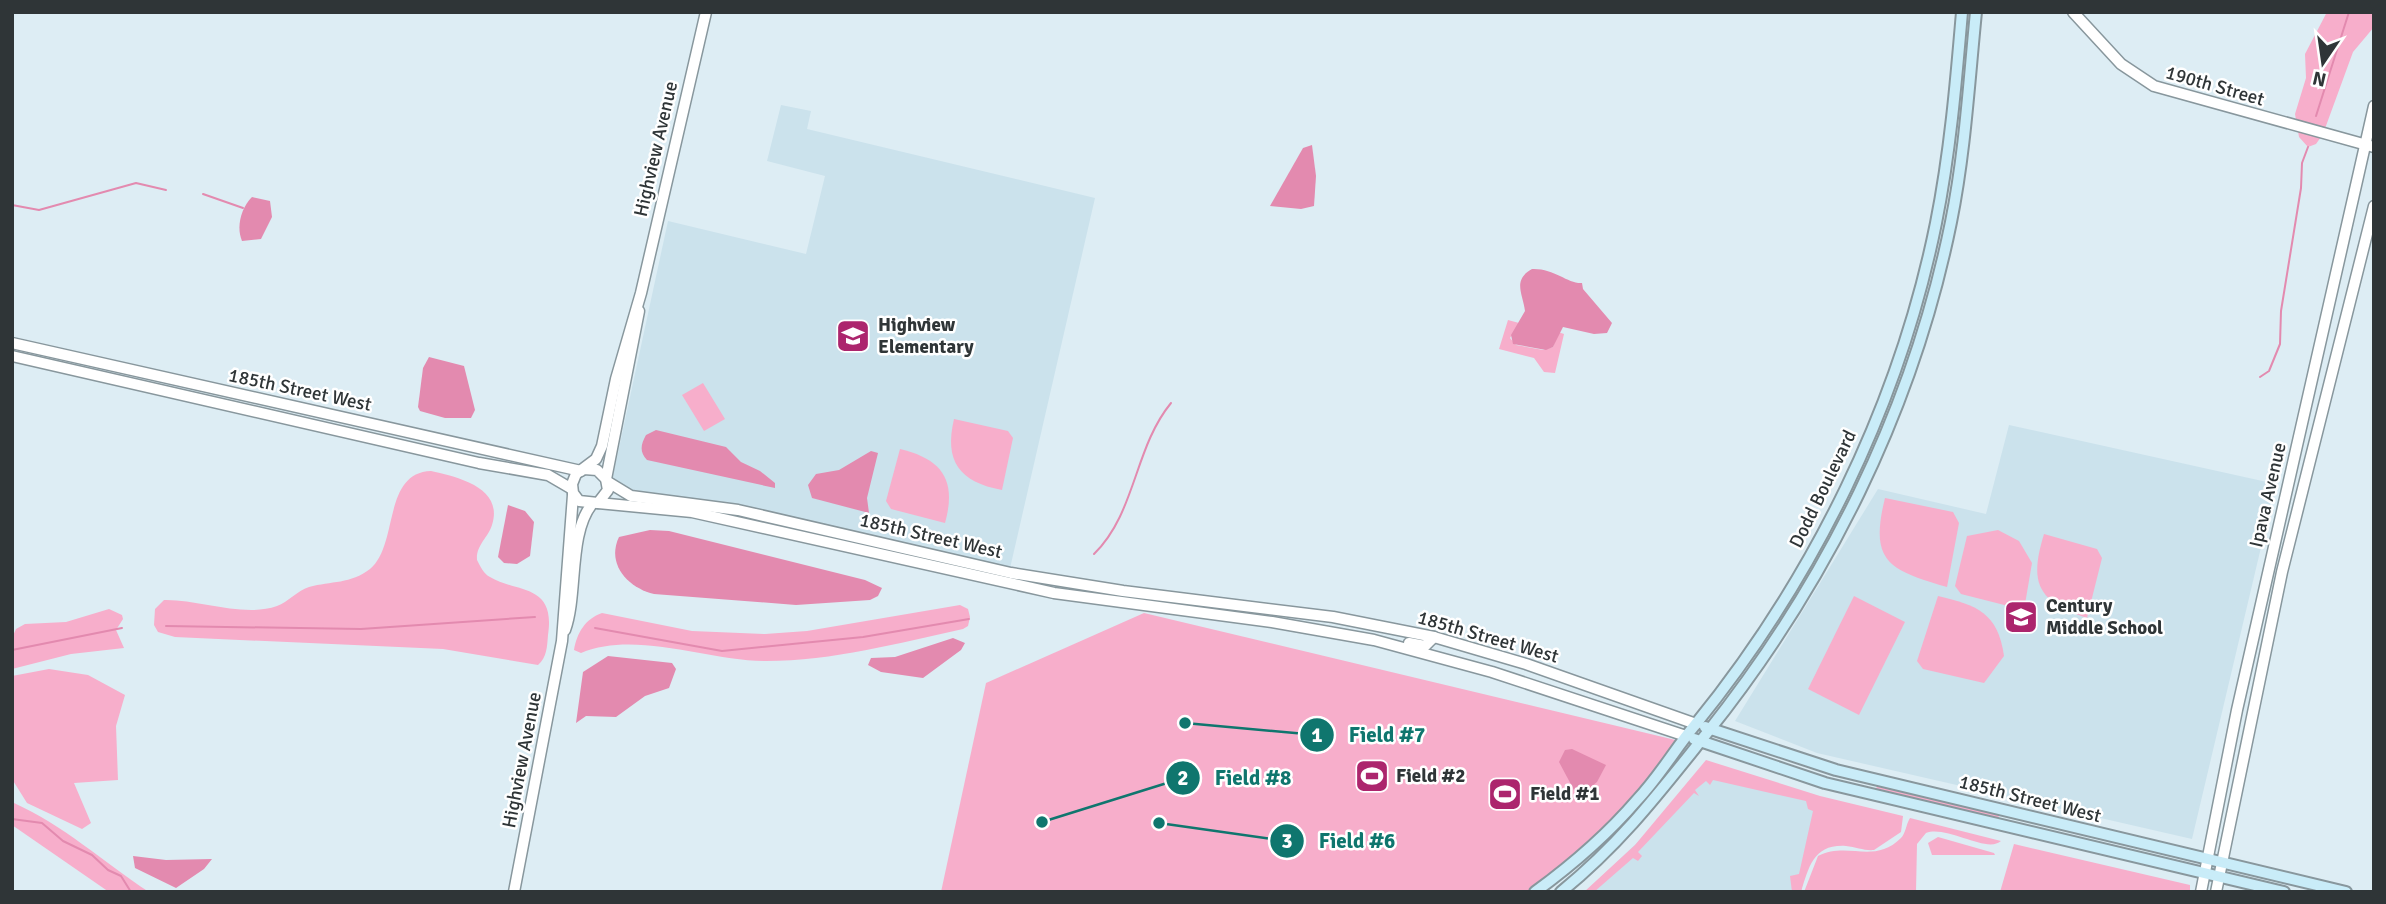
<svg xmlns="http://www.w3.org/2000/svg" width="2386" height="904" font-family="Signika,sans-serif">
  <rect width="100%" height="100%" fill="#ddedf4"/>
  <g fill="#cbe2ec">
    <polygon points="781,105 811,111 807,129 1095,198 1008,577 611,485 668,221 806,254 825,176 767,161"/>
    <polygon points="2009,425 2276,484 2192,839 1817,753 1735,721 1878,489 1986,514"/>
    <polygon points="1700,771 1821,799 1801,892 1585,892 1659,822"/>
  </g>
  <g fill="#f7aecb">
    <polygon points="2327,12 2374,12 2374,27 2353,52 2323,134 2316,144 2308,147 2299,137 2295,114 2306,78 2305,54"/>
    <polygon points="1508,320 1519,323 1510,338 1516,345 1543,350 1553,347 1558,332 1564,334 1555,373 1544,372 1534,358 1499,349"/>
    <polygon points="703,383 725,419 704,431 682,395"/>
    <path d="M954,419L1008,431L1013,438L1002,490C959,482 944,461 954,419Z"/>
    <path d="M900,449C942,459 957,480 945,523L891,509L886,501Z"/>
    <path d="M431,471C457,477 504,487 492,525C488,538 476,545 477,560C480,566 484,574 490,577C516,593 556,583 548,635C547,647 547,657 538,665L443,649L175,637L158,632L154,625L155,609L164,600C198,599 244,618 277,606C288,602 297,591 309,587C331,581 351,584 370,569C399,545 382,473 431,471Z"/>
    <path d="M1885,498L1953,512L1959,523L1947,587C1889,570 1869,562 1885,498Z"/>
    <polygon points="1998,530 2019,541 2032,563 2024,610 1961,594 1955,586 1967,536"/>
    <path d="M2044,534L2097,549L2102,558L2087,618C2037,601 2029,583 2044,534Z"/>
    <polygon points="1854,596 1905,622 1859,715 1808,689"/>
    <path d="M1938,596C1977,605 1998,613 2004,656L1984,683L1923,669L1917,661Z"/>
    <path d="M960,605L968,609L970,617L968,626L963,629C898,643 833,661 766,661C707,661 636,630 581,653L574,650C577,633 585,619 602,613L692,631L765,634L807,631Z"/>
    <polygon points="109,609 122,615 123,619 116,630 124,648 71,654 12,669 12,638 16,629 25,624 66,622"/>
    <polygon points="1144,613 1688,743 1593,840 1528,892 941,892 986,683"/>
    <polygon points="49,669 88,675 125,695 116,726 118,780 74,783 91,823 82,829 27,803 12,779 12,676"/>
    <path d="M1706,760L1820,796L1903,816L1901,832L1874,850C1865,851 1856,847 1846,846C1814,844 1809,866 1801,892H1792L1790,876L1799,874L1813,811L1808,809L1806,801L1713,780L1710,785L1706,781L1695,790L1699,796L1694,793L1638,852L1642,856L1638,861L1633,858L1594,892H1584L1635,845Z"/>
    <polygon points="1877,785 1999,815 1998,820 1876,790"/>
    <path d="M12,802C65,826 102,861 149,892H109L12,825Z"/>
    <path d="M1910,818L2001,841C1987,854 1947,825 1926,833L1917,844L1916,892H1804L1818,856C1848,841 1874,865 1901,838C1906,833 1906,824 1910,818Z"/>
    <polygon points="1938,837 1994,853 1995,855 1932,855 1928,843"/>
    <polygon points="2014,844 2190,885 2190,892 2000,892"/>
  </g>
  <g fill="#e38aaf">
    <polygon points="1312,145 1316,176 1314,206 1301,209 1270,206 1303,148"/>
    <path d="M252,197L270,201L272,217L261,239L242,241C236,227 241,208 252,197Z"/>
    <path d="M1532,269C1554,268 1568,284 1582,283L1583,289L1612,323L1607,333L1594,334L1563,327L1553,347L1546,350L1513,344L1511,335L1525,311C1523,294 1512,280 1532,269Z"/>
    <polygon points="429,357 464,366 475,410 471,418 445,418 420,411 418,407 423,368"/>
    <path d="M656,430L726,447L741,462L760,471L775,483V488L647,460C639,452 641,444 646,435Z"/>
    <polygon points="871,451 878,453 867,498 869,513 812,498 808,485 816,474 839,470"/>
    <polygon points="508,505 525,511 534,522 530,556 517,564 504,563 498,557"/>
    <path d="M650,530L669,531L865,580L882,588L878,596L870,600L796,605L654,594C628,588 606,564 619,537Z"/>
    <polygon points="953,638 965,643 961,650 923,678 881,672 868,665 871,658 895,657"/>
    <polygon points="608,656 672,663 676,669 669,688 645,696 616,717 586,716 576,723 583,672"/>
    <polygon points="1572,749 1606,765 1597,782 1582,794 1575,792 1559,762 1565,750"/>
    <polygon points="133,856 166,860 212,859 204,869 176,888 135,868"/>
  </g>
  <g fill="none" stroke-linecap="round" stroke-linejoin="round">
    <g stroke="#e38aaf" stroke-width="2">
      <polyline points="2316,116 2349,12"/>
      <polyline points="203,194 243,208"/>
      <polyline points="12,205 39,210 136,183 166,190"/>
      <polyline points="2260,377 2269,371 2280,344 2281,311 2301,188 2302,163 2308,147"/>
      <path d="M1094,554C1136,513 1134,448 1171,403"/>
      <polyline points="166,626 361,629 535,617"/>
      <polyline points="595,628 722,651 863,637 969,619"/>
      <polyline points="12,650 122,628"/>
      <polyline points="12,819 42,823 63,841 92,855 108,870 121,876 131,892"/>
    </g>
    <g stroke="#88979d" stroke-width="13">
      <g id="tertiary">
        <polyline points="2073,12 2121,64 2154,86 2374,147"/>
        <polyline points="12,343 581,471"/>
        <polyline points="12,356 479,463 548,475 572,489"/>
        <polyline points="584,469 597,470 606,479 608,490 598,503 579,501 573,493 572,484 576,474 596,459 602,446 616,379 641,293 706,12"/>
        <polyline points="606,479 639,311"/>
        <polyline points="608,482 631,496 738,510 1011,573 1123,591 1333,617 1434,637 1526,664 1696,724"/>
        <polyline points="598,503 692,512 1054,593 1272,622 1374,640 1492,672 1686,736"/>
        <path d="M565,630C578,594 568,534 592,504"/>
        <polyline points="1409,643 1425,646 1434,637"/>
        <polyline points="514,892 562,641 573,495"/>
        <polyline points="2201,892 2237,710 2374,106"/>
        <polyline points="2216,892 2282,572 2374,206"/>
      </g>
    </g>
    <g stroke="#88979d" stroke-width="14">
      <g id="secondary">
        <polyline points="1705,727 1836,770 2346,892"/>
        <polyline points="1694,739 1825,783 2284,892"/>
        <path d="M1535,892C1572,865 1607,835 1637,800C1659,777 1675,749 1695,725C1813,580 1899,406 1936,223C1950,153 1956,83 1962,12"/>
        <path d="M1561,892C1622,842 1659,793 1707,733C1826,584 1913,410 1951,222C1965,153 1969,82 1976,12"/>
      </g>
    </g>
    <use href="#tertiary" stroke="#fff" stroke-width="10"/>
    <use href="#secondary" stroke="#c9ecf8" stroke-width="10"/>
  </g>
  <defs>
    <g id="school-square" transform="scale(1.75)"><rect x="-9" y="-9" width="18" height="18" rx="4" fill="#ac256d" stroke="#fff"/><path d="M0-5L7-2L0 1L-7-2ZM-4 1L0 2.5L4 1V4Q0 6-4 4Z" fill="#fff"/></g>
    <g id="stadium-square" transform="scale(1.75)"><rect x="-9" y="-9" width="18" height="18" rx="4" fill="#ac256d" stroke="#fff"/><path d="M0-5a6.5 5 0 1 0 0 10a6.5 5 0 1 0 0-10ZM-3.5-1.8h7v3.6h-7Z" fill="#fff"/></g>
  </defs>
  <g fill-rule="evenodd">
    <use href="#school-square" x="853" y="336"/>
    <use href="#school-square" x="2021" y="617"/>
    <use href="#stadium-square" x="1372" y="776"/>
    <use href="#stadium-square" x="1505" y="794"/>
  </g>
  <g text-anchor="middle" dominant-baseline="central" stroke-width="5" stroke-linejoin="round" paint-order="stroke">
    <g font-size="19" fill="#2f3537" stroke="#fff">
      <text transform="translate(2215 86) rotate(16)">190th Street</text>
      <text transform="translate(656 149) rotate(-77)">Highview Avenue</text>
      <text transform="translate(300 390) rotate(12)">185th Street West</text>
      <text transform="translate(1823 489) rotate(-64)">Dodd Boulevard</text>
      <text transform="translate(2268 495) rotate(-77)">Ipava Avenue</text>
      <text transform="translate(931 536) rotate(13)">185th Street West</text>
      <text transform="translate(1488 637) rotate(16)">185th Street West</text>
      <text transform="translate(522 760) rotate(-79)">Highview Avenue</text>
      <text transform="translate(2030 799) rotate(14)">185th Street West</text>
    </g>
    <g font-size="19" font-weight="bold" fill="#2f3537" stroke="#fff" text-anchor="start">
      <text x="878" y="325">Highview<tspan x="878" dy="22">Elementary</tspan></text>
      <text x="2046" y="606">Century<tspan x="2046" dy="22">Middle School</tspan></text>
      <text x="1396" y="776">Field #2</text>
      <text x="1530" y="794">Field #1</text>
    </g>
  </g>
  <path fill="none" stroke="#0f766e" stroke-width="2.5" d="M1185 723L1317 735M1042 822L1183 778M1159 823L1287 841"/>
  <g fill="#0f766e" stroke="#fff" stroke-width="2.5">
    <circle cx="1185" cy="723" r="7"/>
    <circle cx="1042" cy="822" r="7"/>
    <circle cx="1159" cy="823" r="7"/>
    <circle cx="1317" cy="735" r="18"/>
    <circle cx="1183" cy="778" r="18"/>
    <circle cx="1287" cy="841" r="18"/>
  </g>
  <g font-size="21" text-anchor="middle" font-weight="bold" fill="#fff">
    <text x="1317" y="742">1</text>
    <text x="1183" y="785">2</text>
    <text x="1287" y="848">3</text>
  </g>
  <g font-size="21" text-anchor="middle" font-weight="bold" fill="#0f766e" stroke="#fff" stroke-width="5" stroke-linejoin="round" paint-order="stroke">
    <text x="1387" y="742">Field #7</text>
    <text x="1253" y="785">Field #8</text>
    <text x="1357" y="848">Field #6</text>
  </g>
  <rect width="2386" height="904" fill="none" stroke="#2f3537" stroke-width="28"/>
  <g transform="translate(2323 63) rotate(193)" stroke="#ffffff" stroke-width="5" paint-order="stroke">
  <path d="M0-5L12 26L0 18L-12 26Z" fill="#2f3537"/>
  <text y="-10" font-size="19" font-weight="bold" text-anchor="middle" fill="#2f3537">N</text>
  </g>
</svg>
